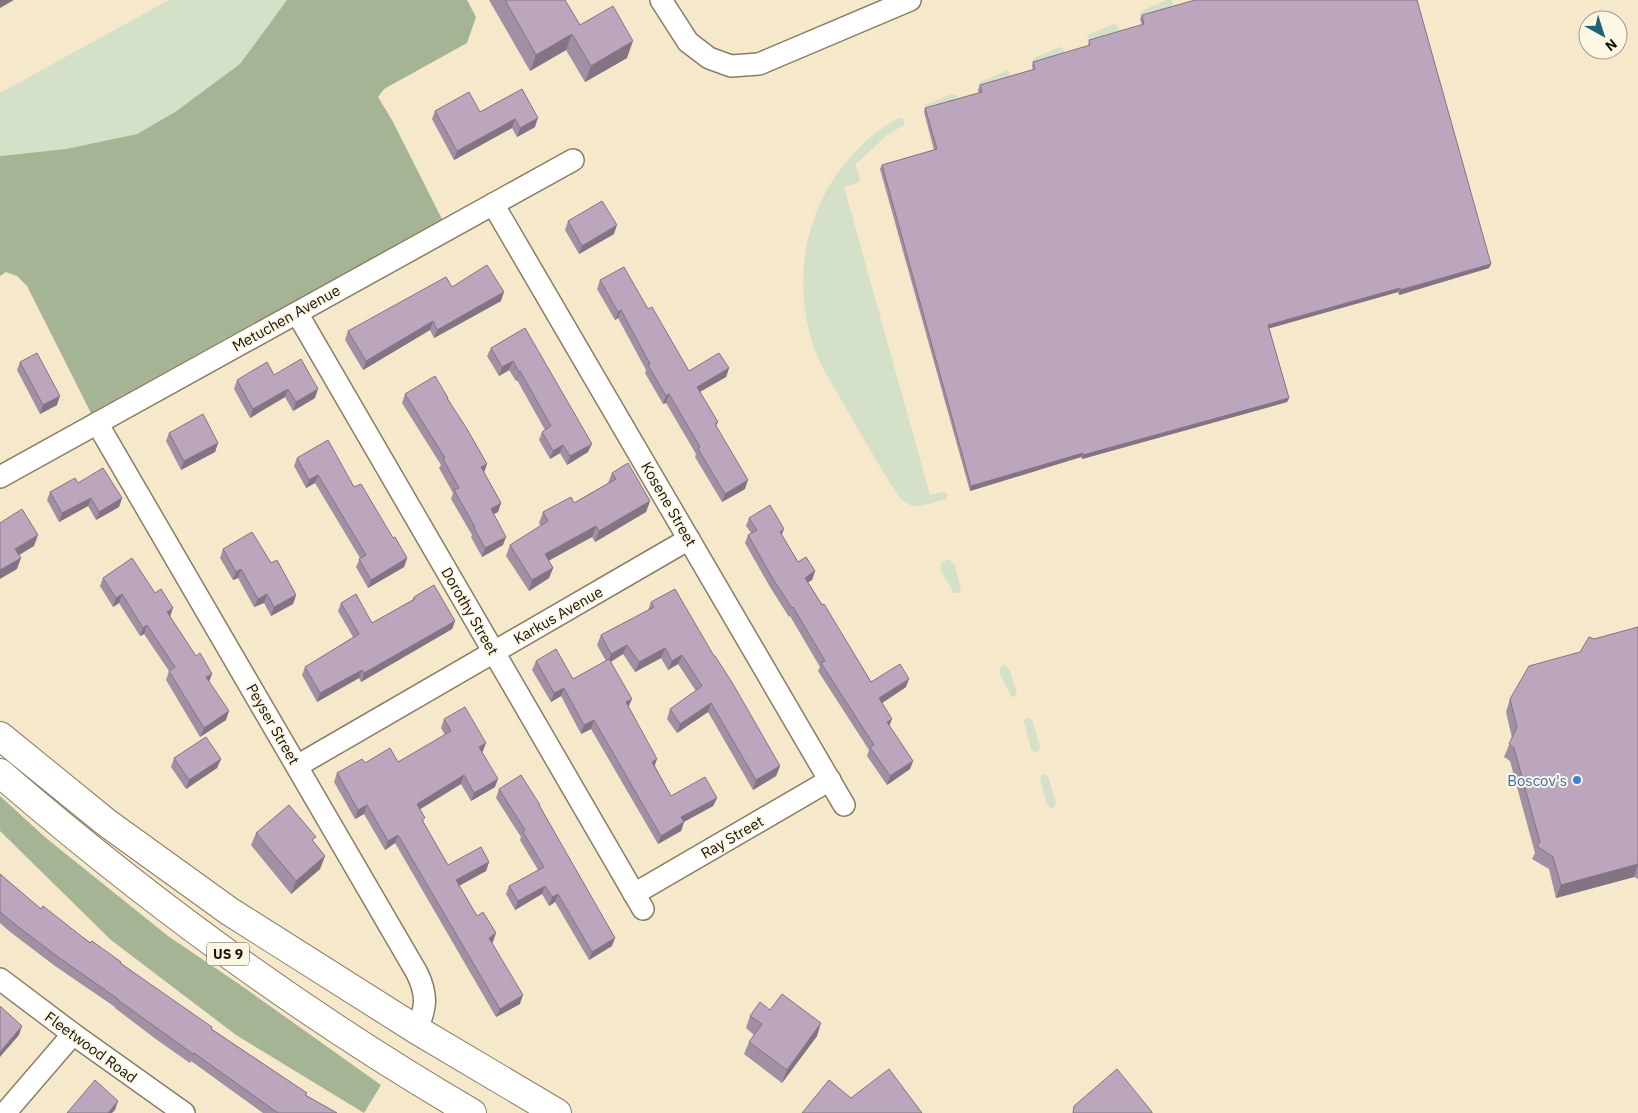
<svg xmlns="http://www.w3.org/2000/svg" width="1638" height="1113" font-family="'IBM Plex Sans',sans-serif">
  <rect width="100%" height="100%" fill="#f6e8cb"/>
  <g fill="#d4e0c7">
    <polygon points="169,0 287,0 240,64 175,112 137,134 66,149 0,156 0,93"/>
    <polygon points="1167,0 1171,0 1173,2 1171,8 1142,16 1140,15 1141,11"/>
    <polygon points="1114,24 1119,27 1118,31 1087,39 1088,35"/>
    <polygon points="1060,47 1063,48 1065,53 1035,63 1032,62 1034,58"/>
    <polygon points="1006,71 1009,71 1011,77 978,86 980,82"/>
    <polygon points="952,94 956,95 958,100 925,109 926,105"/>
    <path d="M899,118L904,119V125L887,135L855,165L860,179L859,182L844,187L930,495L944,492L948,495L946,499C929,503 912,513 899,497C883,473 869,447 854,422C842,400 827,378 817,355C795,300 799,234 831,183C848,157 871,132 899,118Z"/>
    <polygon points="946,560 950,560 955,566 961,590 960,593 954,593 940,569 942,562"/>
    <polygon points="1005,665 1010,671 1017,693 1014,697 1011,696 999,672 1001,666"/>
    <polygon points="1027,718 1032,719 1040,747 1037,752 1032,751 1031,749 1024,722 1024,720"/>
    <polygon points="1043,774 1048,776 1056,803 1053,809 1047,805 1040,778"/>
  </g>
  <g fill="#a6b496">
    <polygon points="287,0 467,0 476,17 467,43 384,89 378,97 392,120 442,219 91,413 27,286 17,276 6,272 0,276 0,156 66,149 137,134 175,112 240,64"/>
    <polygon points="0,796 46,838 168,936 239,984 381,1085 364,1113 236,1035 111,940 0,831"/>
  </g>
  <g fill="none" stroke-linecap="round" stroke-linejoin="round">
    <g stroke="#8a7d63" stroke-width="24">
      <g id="minor">
        <polyline points="661,0 688,42 709,58 731,66 759,64 910,0"/>
        <polyline points="493,204 844,805"/>
        <polyline points="297,313 643,909"/>
        <path d="M97,423L417,973C428,996 426,1007 417,1030"/>
        <polyline points="0,477 573,160"/>
        <polyline points="297,766 689,539"/>
        <polyline points="634,894 830,780"/>
        <polyline points="0,979 73,1034 184,1113"/>
        <polyline points="5,1113 73,1034"/>
      </g>
    </g>
    <g stroke="#8a7d63" stroke-width="30">
      <g id="highway">
        <polyline points="0,736 107,823 229,911 417,1030 557,1113"/>
        <path d="M0,773C147,900 304,1015 472,1113"/>
      </g>
    </g>
    <use href="#minor" stroke="#fff" stroke-width="21"/>
    <use href="#highway" stroke="#fff" stroke-width="28"/>
  </g>
  <g fill="#a18fa3">
    <polygon points="489,0 565,0 580,25 627,58 585,82 566,50 530,71"/>
    <polygon points="1142,15 1491,264 1489,268 1399,295 1398,292 1269,328 1289,398 1287,402 1082,459 1081,457 970,491 880,169 882,165 934,150 924,112 925,108 979,93 978,90 980,85 1033,70 1032,66 1033,62 1088,46 1089,40 1142,25 1140,19"/>
    <polygon points="522,89 535,127 517,137 512,128 454,160 432,119 435,111 480,112"/>
    <polygon points="568,221 614,234 579,254 565,230"/>
    <polygon points="600,280 648,309 689,371 729,368 726,377 700,392 718,422 716,426 745,489 722,502 695,457 696,454 666,403 663,404 645,373 646,370 618,318 615,320 597,289"/>
    <polygon points="452,287 501,301 434,338 430,330 363,370 345,340 348,331"/>
    <polygon points="525,328 588,452 567,465 560,453 550,459 539,440 542,432 545,430 517,380 516,381 509,370 499,376 487,356 491,348"/>
    <polygon points="20,362 57,405 40,414 17,370"/>
    <polygon points="274,375 315,398 293,411 285,397 250,418 234,389 237,380"/>
    <polygon points="405,394 448,398 448,399 484,472 501,503 498,512 494,514 503,545 482,557 471,537 472,535 451,499 453,493 439,468 441,465 402,403"/>
    <polygon points="169,433 218,443 215,452 181,470 166,441"/>
    <polygon points="297,458 354,487 393,538 407,558 404,567 368,588 356,567 360,558 315,483 306,488 294,466"/>
    <polygon points="612,473 650,501 646,512 595,542 592,537 548,560 553,568 549,578 529,591 506,556 510,545 541,526 539,523 543,512 574,503 608,483"/>
    <polygon points="78,483 122,498 119,507 96,520 88,506 59,522 47,500 50,492"/>
    <polygon points="749,518 782,535 798,562 815,571 812,580 808,582 871,682 906,687 882,703 889,726 913,761 910,769 887,785 867,756 869,750 818,671 820,667 790,616 789,617 770,587 745,543 748,535 751,533 746,526"/>
    <polygon points="223,549 271,563 296,595 293,604 271,616 264,603 254,607 238,578 233,580 220,558"/>
    <polygon points="103,578 170,617 209,681 226,720 200,737 166,680 169,671 144,634 140,636 119,603 113,607 100,586"/>
    <polygon points="414,597 455,621 452,629 361,682 359,678 317,702 302,675 305,667 353,637 338,611 341,603 372,623 412,600"/>
    <polygon points="651,602 714,656 780,766 776,776 753,790 708,712 677,733 667,719 670,709 696,691 678,664 668,670 661,658 635,672 623,654 611,662 629,707 655,766 671,796 717,798 713,806 684,822 681,831 658,844 591,729 581,734 561,696 551,702 532,670 536,661 573,679 606,661 597,645 601,635 648,610"/>
    <polygon points="1638,627 1638,879 1634,877 1556,898 1549,869 1532,859 1535,853 1510,761 1504,757 1512,738 1506,712 1510,699 1580,652 1594,639"/>
    <polygon points="444,719 483,751 482,752 495,787 471,801 461,784 420,809 424,823 448,865 489,862 486,871 459,886 493,942 492,942 520,1004 496,1017 395,843 385,850 364,814 355,819 334,782 337,773 398,762 445,735 441,728"/>
    <polygon points="174,758 221,759 217,768 186,789 171,767"/>
    <polygon points="499,789 540,806 612,946 589,960 555,902 549,906 542,894 515,910 506,894 509,886 538,870 520,840 521,837 496,798"/>
    <polygon points="256,833 314,842 325,856 320,869 291,894 251,845"/>
    <polygon points="0,874 41,909 121,963 212,1029 307,1093 306,1095 337,1113 263,1113 191,1061 190,1063 157,1040 115,1008 115,1007 55,966 9,931 0,923"/>
    <polygon points="770,1010 817,1036 782,1083 744,1054 749,1042 754,1035 746,1028 750,1016"/>
  </g>
  <g fill="#837484">
    <polygon points="0,0 14,0 0,8"/>
    <polygon points="572,34 566,50 530,71 536,55"/>
    <polygon points="633,41 627,58 585,82 591,66"/>
    <polygon points="538,118 535,127 517,137 520,128"/>
    <polygon points="515,119 512,128 454,160 457,151"/>
    <polygon points="617,225 614,234 579,254 582,246"/>
    <polygon points="1491,264 1489,268 1399,295 1400,290"/>
    <polygon points="1400,288 1398,292 1267,329 1268,325"/>
    <polygon points="504,292 501,301 434,338 437,330"/>
    <polygon points="621,310 618,318 615,320 618,312"/>
    <polygon points="433,321 430,330 363,370 366,361"/>
    <polygon points="513,361 509,370 499,376 502,367"/>
    <polygon points="729,368 726,377 694,395 697,387"/>
    <polygon points="520,371 517,380 516,381 519,372"/>
    <polygon points="288,389 285,397 250,418 253,409"/>
    <polygon points="318,389 315,398 293,411 296,402"/>
    <polygon points="669,394 666,403 663,404 666,396"/>
    <polygon points="60,396 57,405 40,414 43,405"/>
    <polygon points="1289,398 1287,402 1082,459 1083,455"/>
    <polygon points="218,443 215,452 181,470 184,461"/>
    <polygon points="592,444 588,452 567,465 570,456"/>
    <polygon points="563,445 560,453 550,459 553,451"/>
    <polygon points="1083,453 1081,457 970,491 971,486"/>
    <polygon points="487,464 484,473 481,467"/>
    <polygon points="318,475 315,483 306,488 309,480"/>
    <polygon points="748,480 745,489 722,502 725,494"/>
    <polygon points="91,498 88,506 59,522 62,513"/>
    <polygon points="122,498 119,507 96,520 99,512"/>
    <polygon points="650,501 646,512 595,542 599,531"/>
    <polygon points="501,503 498,512 487,517 491,509"/>
    <polygon points="596,526 592,537 541,565 545,554"/>
    <polygon points="784,529 781,537 780,532"/>
    <polygon points="38,535 34,546 11,560 15,549"/>
    <polygon points="506,537 503,545 482,557 485,548"/>
    <polygon points="21,558 17,569 0,579 0,570"/>
    <polygon points="407,558 404,567 368,588 371,580"/>
    <polygon points="553,568 549,578 529,591 532,580"/>
    <polygon points="241,569 238,578 233,580 236,572"/>
    <polygon points="815,571 812,580 802,586 805,578"/>
    <polygon points="122,594 119,603 113,607 116,598"/>
    <polygon points="267,594 264,603 254,607 258,599"/>
    <polygon points="296,595 293,604 271,616 274,607"/>
    <polygon points="173,608 170,617 167,612"/>
    <polygon points="455,621 452,629 361,682 364,673"/>
    <polygon points="147,625 144,634 140,636 143,628"/>
    <polygon points="627,645 623,654 607,664 611,654"/>
    <polygon points="665,648 661,658 635,672 639,662"/>
    <polygon points="682,655 678,664 668,670 672,661"/>
    <polygon points="362,670 359,678 317,702 320,693"/>
    <polygon points="212,674 209,682 206,677"/>
    <polygon points="909,679 906,687 876,707 879,698"/>
    <polygon points="564,688 561,696 551,702 554,693"/>
    <polygon points="632,699 628,708 626,702"/>
    <polygon points="711,703 708,712 677,733 680,724"/>
    <polygon points="229,711 226,720 200,737 204,728"/>
    <polygon points="892,719 889,727 887,722"/>
    <polygon points="594,720 591,729 581,734 584,725"/>
    <polygon points="486,743 483,751 476,756 479,747"/>
    <polygon points="221,759 217,768 186,789 189,780"/>
    <polygon points="657,759 654,768 652,762"/>
    <polygon points="913,761 910,769 887,785 890,776"/>
    <polygon points="780,766 776,776 753,790 756,780"/>
    <polygon points="464,775 461,784 414,813 417,804"/>
    <polygon points="498,779 495,787 471,801 474,793"/>
    <polygon points="717,798 713,806 678,825 681,817"/>
    <polygon points="367,805 364,814 355,819 358,810"/>
    <polygon points="684,822 681,831 658,844 661,836"/>
    <polygon points="398,835 395,843 385,850 388,841"/>
    <polygon points="325,856 320,869 291,894 296,881"/>
    <polygon points="489,862 486,871 453,889 456,880"/>
    <polygon points="1638,864 1634,877 1556,898 1561,885"/>
    <polygon points="545,886 542,894 515,910 518,901"/>
    <polygon points="558,894 555,902 549,906 552,897"/>
    <polygon points="496,933 493,942 486,946 489,938"/>
    <polygon points="615,938 612,946 589,960 592,952"/>
    <polygon points="523,995 520,1004 496,1017 500,1009"/>
    <polygon points="821,1023 817,1036 782,1083 787,1070"/>
    <polygon points="22,1026 19,1035 0,1057 0,1052"/>
    <polygon points="118,1101 115,1110 112,1113 108,1113"/>
  </g>
  <g fill="#bba6bd" stroke="#837484">
    <polygon points="505,0 565,0 580,25 613,6 633,41 591,66 572,34 536,55"/>
    <polygon points="1195,0 1417,0 1491,264 1400,290 1400,288 1268,325 1289,398 1083,455 1083,453 971,486 882,165 937,149 925,108 982,92 980,85 1035,69 1033,62 1090,45 1089,40 1144,24 1142,15"/>
    <polygon points="522,89 538,118 520,128 515,119 457,151 435,111 469,92 480,112"/>
    <polygon points="602,201 617,225 582,246 568,221"/>
    <polygon points="487,265 504,292 437,330 433,321 366,361 348,331 446,277 452,287"/>
    <polygon points="624,267 648,309 652,307 689,371 719,353 729,368 697,387 718,422 715,424 748,480 725,494 698,449 700,447 669,394 666,396 648,365 650,364 621,310 618,312 600,280"/>
    <polygon points="525,328 592,444 570,456 563,445 553,451 542,432 551,426 520,371 519,372 513,361 502,367 491,348"/>
    <polygon points="37,353 60,396 43,405 20,362"/>
    <polygon points="301,359 318,389 296,402 288,389 253,409 237,380 267,362 274,375"/>
    <polygon points="435,376 448,398 447,398 467,429 487,464 481,467 501,503 491,509 506,537 485,548 474,528 475,527 454,490 459,488 443,459 445,458 405,394"/>
    <polygon points="203,414 218,443 184,461 169,433"/>
    <polygon points="328,440 354,487 361,484 393,538 395,537 407,558 371,580 359,559 366,555 318,475 309,480 297,458"/>
    <polygon points="628,463 650,501 599,531 596,526 545,554 553,568 532,580 510,545 548,521 543,512 571,497 574,503 616,479 612,473"/>
    <polygon points="103,468 122,498 99,512 91,498 62,513 50,492 75,478 78,483"/>
    <polygon points="770,505 784,529 780,532 798,562 806,557 815,571 805,578 822,605 824,604 871,682 900,664 909,679 879,698 892,719 887,722 913,761 890,776 870,747 874,745 821,663 825,661 793,607 792,608 773,579 748,535 757,530 749,518"/>
    <polygon points="22,509 38,535 15,549 21,558 0,570 0,523"/>
    <polygon points="252,532 271,563 277,560 296,595 274,607 267,594 258,599 241,569 236,572 223,549"/>
    <polygon points="132,558 155,593 161,589 173,608 167,612 196,656 200,653 212,674 206,677 229,711 204,728 169,671 175,667 147,625 143,628 122,594 116,598 103,578"/>
    <polygon points="434,585 455,621 364,673 362,670 320,693 305,667 359,634 341,603 356,594 372,623 415,599 414,597"/>
    <polygon points="675,589 714,656 715,656 733,684 780,766 756,780 711,703 680,724 670,709 702,686 682,655 672,661 665,648 639,662 627,645 611,654 601,635 654,607 651,602"/>
    <polygon points="1638,627 1638,864 1561,885 1553,857 1537,846 1540,842 1514,748 1509,744 1517,727 1510,699 1529,666 1580,652 1589,637 1594,639"/>
    <polygon points="556,649 573,679 609,659 632,699 626,702 657,759 652,762 671,796 705,777 717,798 681,817 684,822 661,836 594,720 584,725 564,688 554,693 536,661"/>
    <polygon points="465,707 486,743 479,747 498,779 474,793 464,775 417,804 425,818 422,820 448,865 481,847 489,862 456,880 477,916 483,912 496,933 489,938 523,995 500,1009 398,835 388,841 367,805 358,810 337,773 362,759 365,763 390,748 398,762 451,731 444,719"/>
    <polygon points="206,737 221,759 189,780 174,758"/>
    <polygon points="521,775 540,805 539,805 615,938 592,952 558,894 552,897 545,886 518,901 509,886 544,867 523,832 525,830 499,789"/>
    <polygon points="289,805 316,837 312,840 325,856 296,881 256,833"/>
    <polygon points="0,874 41,909 43,906 90,943 92,941 121,962 120,963 212,1027 211,1029 307,1093 305,1095 337,1113 278,1113 194,1053 193,1054 161,1031 118,1000 118,999 58,957 12,922 0,912"/>
    <polygon points="782,994 821,1023 787,1070 749,1042 762,1024 750,1016 760,1002 770,1010"/>
    <polygon points="0,1006 22,1026 0,1052"/>
    <polygon points="889,1069 922,1113 802,1113 829,1080 851,1098"/>
    <polygon points="1117,1069 1152,1112 1152,1113 1073,1113 1074,1106"/>
    <polygon points="95,1080 118,1101 108,1113 67,1113"/>
  </g>
  <circle fill="#3f7fe0" stroke="#fef6e5" stroke-width="2" cx="1577" cy="780" r="5"/>
  <g text-anchor="middle" dominant-baseline="central" stroke-width="4" stroke-linejoin="round" paint-order="stroke">
    <rect fill="#fef6e5" stroke="#5c574b" stroke-width="1" x="207" y="942.5" width="42" height="23" rx="4"/>
    <g font-size="14" font-weight="bold" fill="#171309">
      <text x="228" y="954">US 9</text>
    </g>
    <g font-size="15" fill="#171309" stroke="#fef6e5">
      <text transform="translate(286 318) rotate(-29)">Metuchen Avenue</text>
      <text transform="translate(669 504) rotate(60)">Kosene Street</text>
      <text transform="translate(470 611) rotate(60)">Dorothy Street</text>
      <text transform="translate(558 615) rotate(-30)">Karkus Avenue</text>
      <text transform="translate(273 724) rotate(60)">Peyser Street</text>
      <text transform="translate(732 837) rotate(-30)">Ray Street</text>
      <text transform="translate(91 1047) rotate(36)">Fleetwood Road</text>
    </g>
    <g font-size="15" fill="#366cbe" stroke="#fef6e5" text-anchor="end">
      <text x="1567" y="780">Boscov's</text>
    </g>
  </g>
  <g transform="translate(1603 35) rotate(141)"><circle r="24" fill="#fef6e5" stroke="#a29b8d"/>
  <path d="M0-4L9 19L0 12L-9 19Z" fill="#1f6275"/>
  <text y="-8" font-size="14" font-weight="bold" text-anchor="middle" fill="#171309">N</text>
  </g>
</svg>
